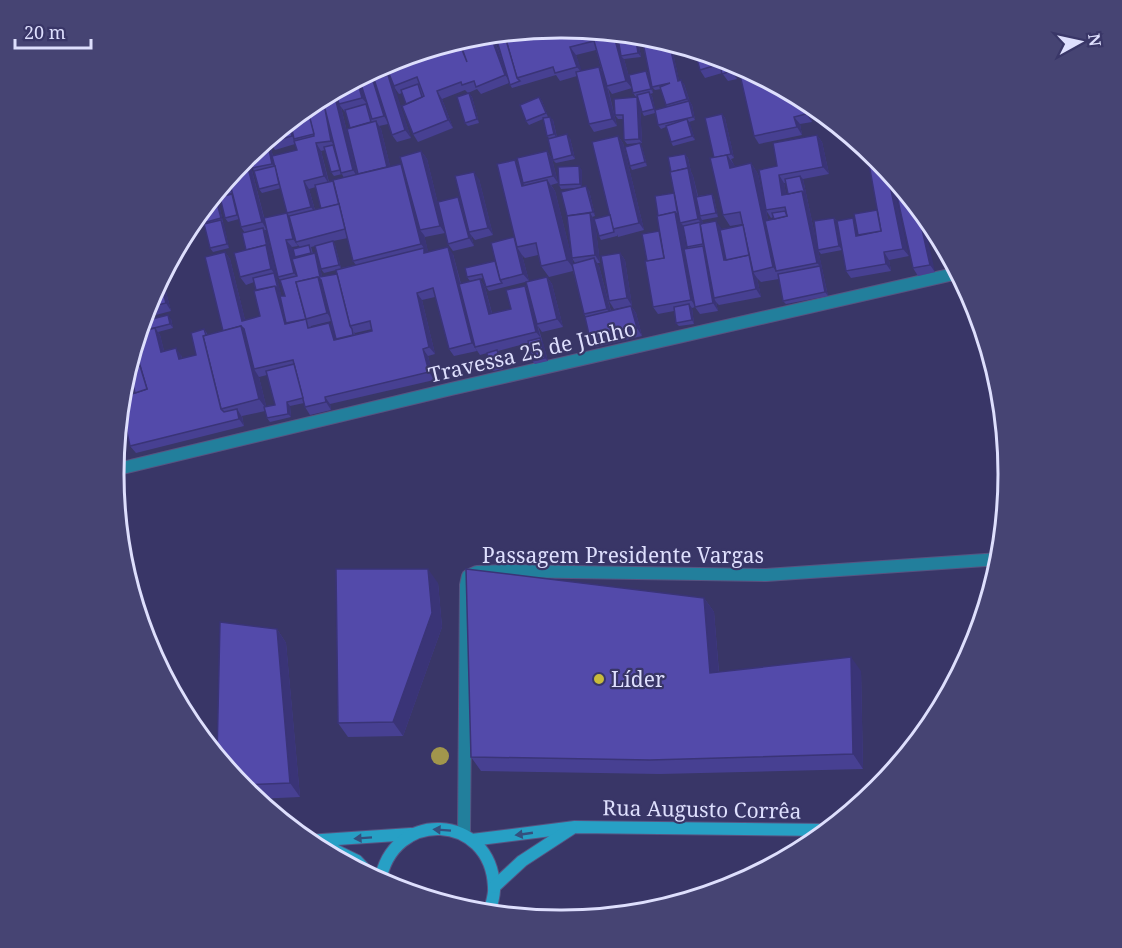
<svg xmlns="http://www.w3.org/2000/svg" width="1122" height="948" font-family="'Noto Serif',serif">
  <rect width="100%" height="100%" fill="#393667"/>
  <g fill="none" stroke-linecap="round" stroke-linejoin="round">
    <g stroke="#575482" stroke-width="14">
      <g id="minor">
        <polyline points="114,470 451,389 958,273"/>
        <polyline points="464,834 466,585 468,576 477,572 507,571 766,575 1000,559"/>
      </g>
    </g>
    <g stroke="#575482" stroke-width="14">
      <g id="secondary">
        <polyline points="472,840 575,827 828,830"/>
        <polyline points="307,841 411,834"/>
        <polyline points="316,841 357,861 372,877"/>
        <path d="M380,882C392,808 491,813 494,887C495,895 491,905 489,914"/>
        <polyline points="494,887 522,861 571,829"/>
      </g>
    </g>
    <use href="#minor" stroke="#227f9c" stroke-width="12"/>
    <use href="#secondary" stroke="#27a0c5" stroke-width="12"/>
  </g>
  <circle fill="#a1964c" cx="440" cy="756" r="9"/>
  <g fill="#474092" fill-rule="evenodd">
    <path d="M561,27L616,32L618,37L617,33L637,35L641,57L624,59L632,88L612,94L608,88L617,126L594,132L589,124L577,76L560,81L556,75L512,88L509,83L481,94L477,89L468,93L465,90L442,99L453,128L418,142L413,134L406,104L402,93L399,94L394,87L411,138L397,142L392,135L388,124L379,126L381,129L390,166H403L421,151L427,159L445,233L425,237L424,235L428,252L453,254L461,284L480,279L485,287L492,313L511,309L525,286L529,292L547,277L552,284L563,327L542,332L538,326L548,361L535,364L532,361L528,343L498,351L500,354L503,369L493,371L490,367L487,353L480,355L476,349L477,351L454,356L449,349L435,297L422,300L435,354L428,356L434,380L330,404L331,410L310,415L305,407L304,403L290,406L291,417L270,422L267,418L265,411L242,416L244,426L136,453L130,446L128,433L118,436L123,386L139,332L150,329L171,319L173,328L158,332L160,335L164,351L181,355L182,358L196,355L204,329L208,335L223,331L225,252L230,259L245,320L260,316L254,282L246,285L240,277L246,250L245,233L241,227L239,219L228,222L225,218L233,196L232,193L217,196L229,248L213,252L210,248L201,212L245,158L248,155L265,221L287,213L281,188L262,193L259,189L249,154L313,102L324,96L325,100L326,99L325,96L373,70L376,78L374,70L383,65L387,75L392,80L474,36L492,34L504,64ZM596,50L602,71L599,67L581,71L576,55ZM341,107L345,112H346L350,128L357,174ZM267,140H269L275,150L295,144L297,150L275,166L270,143ZM325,150L331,172L334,176L342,174L344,178L329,182L321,151ZM316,187L321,209L315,210L309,189ZM265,230H267L278,277L280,280L285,296H281L271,252ZM348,238L353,261L356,265L341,268L335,245L333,241ZM297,244L300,247L295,257L296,258H294L292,247L298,246ZM315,246L321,269L324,273L336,270L337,274L322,277L318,257L315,253L313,254L311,247ZM331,321L332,327L329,323L311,327V326ZM372,329V331L355,335L354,332L355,333ZM127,373H130L135,393L132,394ZM267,375L275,405L266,406L259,377Z"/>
    <polygon points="638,35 649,36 671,43 679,81 684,84 690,102 692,105 695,120 689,122 695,140 673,146 671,142 666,127 661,129 658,125 655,113 644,116 642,112 640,105 642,143 640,143 642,147 647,166 632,170 630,166 639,143 627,144 624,140 623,119 618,119 615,115 637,97 639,100 638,97 636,97 633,93 646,71 649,74 653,93 650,94 652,96 655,110 667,107 661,89 655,90 652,87 642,40 641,40"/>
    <polygon points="694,49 731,61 737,79 728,81 722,73 705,78 700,70"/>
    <polygon points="736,63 807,101 812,122 800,124 802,135 759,144 754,136 741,74"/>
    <polygon points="469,93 472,97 479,123 468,126 465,123"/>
    <polygon points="539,97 542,101 548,117 553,120 557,137 570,138 575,159 556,163 553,160 550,139 547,136 543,119 529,125 526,121"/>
    <path d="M722,114L725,118L734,158L731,159L735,167L751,163L758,174L765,207L777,166L817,135L822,142L829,174L803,179L817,245L834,218L837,221L856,223L877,210L909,256L889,260L891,271L851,278L846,271L842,250L821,254L818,250L828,296L786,304L783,301L779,279L761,282L757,278L761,297L719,305L716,302L718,311L700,314L695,307L692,308L694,324L679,326L676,323L674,311L658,314L653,307L647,261L659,231L658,216L674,193L685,154L688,158L691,172L693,176L698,196L712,194L714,198L718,217L702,220L703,224L722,229L743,225L742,224L730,226L723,215L714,158ZM784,183H786L788,194H786ZM766,210L771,218L773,217L774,219L768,220ZM682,224L683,226L688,248L686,249Z"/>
    <polygon points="618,136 623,143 644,230 618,237 617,234 617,236 601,240 599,236 595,223 600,263 597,263 599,266 611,311 630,306 614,309 609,301 620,253 625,260 632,306 631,306 636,313 642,336 596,347 590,339 586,317 584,314 573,271 549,277 541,266 538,255 525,258 522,255 529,281 489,291 486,287 483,278 470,281 467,277 495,261 514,237 515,160 518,164 547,151 552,159 558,183 551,185 555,191 573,263 575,263 572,258 575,188 561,189 559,185 582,170 582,187 589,190 595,216 592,217 595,220 610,215"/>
    <polygon points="893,178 935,272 918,276 913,268"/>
    <polygon points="479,179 493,235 475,240 471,235 474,246 453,251 448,244 458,197 462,202"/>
    <polygon points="162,277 171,311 144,318 148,303"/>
    <polygon points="438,583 442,627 403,736 348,737 338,723"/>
    <polygon points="704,598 714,612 719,672 861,671 863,769 660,774 481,771 471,757"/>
    <polygon points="277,629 286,643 300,797 256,799 245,790 217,756"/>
  </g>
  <g fill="#3a3477">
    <polygon points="613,32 616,32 623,55 621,56 624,59 632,88 626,81"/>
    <polygon points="490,34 492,34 511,83 505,75"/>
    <polygon points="635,34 637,35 641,57 638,53"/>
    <polygon points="669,42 671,43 680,85 678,81"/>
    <polygon points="570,47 576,55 583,74 577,67"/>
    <polygon points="728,60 731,61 737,79 731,71"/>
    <polygon points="599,67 604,74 617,126 612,119"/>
    <polygon points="373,70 389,124 384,116 370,71"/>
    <polygon points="646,71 649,74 653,93 651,89"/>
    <polygon points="388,75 393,82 411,138 405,130"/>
    <polygon points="360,77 368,105 362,98 357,79"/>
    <polygon points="681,80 684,84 690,102 692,105 695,120 693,117 689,102 687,99"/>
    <polygon points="437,91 442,99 453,128 448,120"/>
    <polygon points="649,92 652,96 656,113 654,109"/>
    <polygon points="469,93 472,97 479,123 477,119"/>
    <polygon points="335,97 341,107 358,178 353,170"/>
    <polygon points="539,97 542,101 548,117 546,113"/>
    <polygon points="637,97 640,101 642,143 639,139"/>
    <polygon points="803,99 807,101 812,122 806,114"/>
    <polygon points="325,109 336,148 331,141"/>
    <polygon points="722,114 725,118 734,158 731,154"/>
    <polygon points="550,117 553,120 557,138 554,134"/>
    <polygon points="794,117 800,124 802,135 797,127"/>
    <polygon points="687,119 690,123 695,140 692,136"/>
    <polygon points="290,121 294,139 297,143 292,136 288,123"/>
    <polygon points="376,121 381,129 393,178 388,171"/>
    <polygon points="567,134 570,138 575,159 572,155"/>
    <polygon points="817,135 822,142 829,174 823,167"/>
    <polygon points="618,136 623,143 644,230 639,223"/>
    <polygon points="267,140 270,143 275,167 272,164"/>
    <polygon points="316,143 321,151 329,184 324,176"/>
    <polygon points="640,143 642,147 647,166 645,162"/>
    <polygon points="421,151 427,159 445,233 440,226"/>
    <polygon points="547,151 552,159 558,183 553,176"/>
    <polygon points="685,154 688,158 691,172 693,176 702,216 700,216 702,220 704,226 698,219"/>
    <polygon points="248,155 267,230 262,222 247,164 247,156"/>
    <polygon points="727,155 735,166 738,179 730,168"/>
    <polygon points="515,160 523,171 523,183 527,190 522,186"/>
    <polygon points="751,163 758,174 779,270 776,271 781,278 773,267"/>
    <polygon points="401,164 409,174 420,230 424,235 429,255 424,253 424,248 421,244"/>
    <polygon points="579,166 582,170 582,188 580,184"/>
    <polygon points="887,170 892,176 909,256 903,249"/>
    <polygon points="474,172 479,179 493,235 488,228"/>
    <polygon points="779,175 784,183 788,202 782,195"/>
    <polygon points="800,176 803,179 807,198 828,296 825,292 820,266 817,263 802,191"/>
    <polygon points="547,180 555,191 575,270 567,260"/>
    <polygon points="304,181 309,189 316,214 311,207"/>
    <polygon points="586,186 589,190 595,216 593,212"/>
    <polygon points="215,194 217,196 223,222 221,218"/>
    <polygon points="712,194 714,198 718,217 716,213"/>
    <polygon points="458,197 464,205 469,232 471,235 474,246 469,238"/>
    <polygon points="917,207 922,213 935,272 930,265"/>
    <polygon points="675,212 681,220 680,223 682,224 696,307 691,300"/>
    <polygon points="287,213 292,221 296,242 298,246 293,239"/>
    <polygon points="590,213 595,221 600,263 595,255"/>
    <polygon points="834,218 837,221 842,250 839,246"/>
    <polygon points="853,218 858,226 858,239 856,236"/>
    <polygon points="221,220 224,224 229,248 227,244"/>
    <polygon points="716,221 722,229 728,263 724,260"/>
    <polygon points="263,228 266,232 271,252 289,327 285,324 275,286 274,273 271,269"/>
    <polygon points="286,240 292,247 299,280 294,273"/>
    <polygon points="333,241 335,245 341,269 339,265"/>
    <polygon points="703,246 708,253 714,298 716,302 718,311 713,303"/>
    <polygon points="448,247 453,254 476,347 475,347 477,351 472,343"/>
    <polygon points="517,247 522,255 529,281 523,274"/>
    <polygon points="225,252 230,259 247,328 242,321"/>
    <polygon points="884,252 889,260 891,271 886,264"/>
    <polygon points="315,253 318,257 323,281 320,277"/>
    <polygon points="620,253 625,260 632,306 627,298"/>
    <polygon points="749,255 753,272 757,278 761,297 756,289"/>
    <polygon points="594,258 599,266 612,316 607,309"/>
    <polygon points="162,277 171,311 166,303 160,281"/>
    <polygon points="318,277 324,284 333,321 327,313"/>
    <polygon points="547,277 552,284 563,327 557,319"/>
    <polygon points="480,279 485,287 494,322 489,314"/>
    <polygon points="525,286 530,294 537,324 541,339 543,342 548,361 545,358 541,338 536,332"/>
    <polygon points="417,293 422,300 435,354 429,347"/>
    <polygon points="689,304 692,308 694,324 692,320"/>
    <polygon points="631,306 636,313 642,336 637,328"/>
    <polygon points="168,315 171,319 173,328 170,324"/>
    <polygon points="329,323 335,330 337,344 334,340"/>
    <polygon points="241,326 249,337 254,369 259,377 267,410 259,399"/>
    <polygon points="155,328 160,335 166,359 161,352"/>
    <polygon points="176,348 181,355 184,367 179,359"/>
    <polygon points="423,349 428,356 434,380 429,372"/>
    <polygon points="497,350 500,354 503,369 501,365"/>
    <polygon points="127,373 135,403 129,395 125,378"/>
    <polygon points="325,397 330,404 331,410 326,402"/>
    <polygon points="287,402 290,406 291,417 288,414"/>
    <polygon points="237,409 242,417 244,426 239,419"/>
    <polygon points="428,569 438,583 442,627 403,736 393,722"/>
    <polygon points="704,598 714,612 720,687 710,673"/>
    <polygon points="277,629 286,643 300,797 290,783"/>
    <polygon points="851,657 861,671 863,769 853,754"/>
  </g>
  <g fill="#534aaa" stroke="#3a3477" stroke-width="1.5">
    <polygon points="561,27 613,32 626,81 607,86 594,41 570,47 577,67 555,73 553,67 517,78 504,33"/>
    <polygon points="504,33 517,78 520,81 510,85 495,34"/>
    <polygon points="617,33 635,34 638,53 621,56"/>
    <polygon points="490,34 505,75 476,87 474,81 462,85 461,82 437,91 448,120 413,134 402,106 424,96 417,77 394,86 385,64 390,61 458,40 467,62 459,40 474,36"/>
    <polygon points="651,36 669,42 678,81 681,80 687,99 666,105 660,87 670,83 652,87 642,38"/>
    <polygon points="694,49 728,60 731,71 722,74 720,64 700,70"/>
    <polygon points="736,63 747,69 739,72"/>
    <polygon points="382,65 386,75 376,78 374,70"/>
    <polygon points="599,67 612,119 589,124 576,72"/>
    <polygon points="370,71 384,116 372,119 359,78"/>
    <polygon points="646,71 651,89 633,93 629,75"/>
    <polygon points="752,72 783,88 771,92 785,89 803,99 806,114 794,117 797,127 754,136 740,75"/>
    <polygon points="388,75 405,130 392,135 374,79"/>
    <polygon points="357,79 362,98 339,104 335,90"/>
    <polygon points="418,84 422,97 406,104 401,90"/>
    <polygon points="334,91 336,99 335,97 326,99 325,96"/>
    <polygon points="649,92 654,109 642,112 637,95"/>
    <polygon points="469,93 477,119 465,123 457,97"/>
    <polygon points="335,97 353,170 341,173 325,109 331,141 316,143 324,176 304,181 311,207 287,213 272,156 297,150 294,141 314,136 307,107 313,102 321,98 322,101"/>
    <polygon points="539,97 546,113 526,121 520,105"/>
    <polygon points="637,97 639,139 624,140 623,115 615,115 614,99"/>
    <polygon points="689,101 693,117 658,125 655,110"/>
    <polygon points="366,104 371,122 350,128 345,110"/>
    <polygon points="307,107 314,134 294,139 290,121"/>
    <polygon points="722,114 731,154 714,158 705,118"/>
    <polygon points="550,117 554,134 547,136 543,118"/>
    <polygon points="687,119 692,136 671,142 666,126"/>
    <polygon points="376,121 387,167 358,174 347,129"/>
    <polygon points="288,123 292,136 270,142 269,139"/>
    <polygon points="567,134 572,155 553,160 548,139"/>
    <polygon points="817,135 823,167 779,175 782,195 802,191 817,263 776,271 765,221 787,216 785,207 766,210 759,170 777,166 773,143"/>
    <polygon points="618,136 639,223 613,229 592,142"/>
    <polygon points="267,140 272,164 252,168 249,154"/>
    <polygon points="640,143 645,162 630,166 625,147"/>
    <polygon points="333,145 340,170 331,172 324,147"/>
    <polygon points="868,150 877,158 880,162 871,164"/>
    <polygon points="421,151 440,226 420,230 400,157"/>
    <polygon points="547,151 553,176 523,183 517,158"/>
    <polygon points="685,154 688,168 671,172 668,157"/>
    <polygon points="727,155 730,168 751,163 773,267 753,272 740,212 723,215 710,158"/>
    <polygon points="247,156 250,167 247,164 238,166"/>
    <polygon points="515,160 522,186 547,180 567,260 541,266 536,243 517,247 497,164"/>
    <polygon points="880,162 887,170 903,249 884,252 886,264 846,271 837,221 853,218 856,236 881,231 869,164"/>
    <polygon points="247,164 262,222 241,227 230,184 222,186 238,166"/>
    <polygon points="401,164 421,244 353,261 333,180"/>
    <polygon points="275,166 279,184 259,189 254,171"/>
    <polygon points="579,166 580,184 559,185 558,167"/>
    <polygon points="688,168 698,219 680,223 670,172"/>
    <polygon points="474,172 488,228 469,232 455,176"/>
    <polygon points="800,176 805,194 802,191 788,194 785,179"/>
    <polygon points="893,178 917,207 930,265 913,268"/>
    <polygon points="333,181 339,205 339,204 321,209 315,185"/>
    <polygon points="586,186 593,212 567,216 561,192"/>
    <polygon points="674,193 678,216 675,212 658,216 655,196"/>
    <polygon points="232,194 237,215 225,218 220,197"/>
    <polygon points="712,194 716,213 700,216 696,197"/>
    <polygon points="215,195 221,218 203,223 201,212"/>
    <polygon points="458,197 469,238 448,244 438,202"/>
    <polygon points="339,204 345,229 296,242 289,216"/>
    <polygon points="877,210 881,231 858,235 854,214"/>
    <polygon points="785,211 787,216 774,219 772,213"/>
    <polygon points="675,212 691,300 653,307 645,261 664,258 657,216"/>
    <polygon points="287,213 293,239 286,240 294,273 278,277 264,218"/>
    <polygon points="590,213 595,255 572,258 567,216"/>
    <polygon points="610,215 614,232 599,236 594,219"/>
    <polygon points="834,218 839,246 818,250 814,221"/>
    <polygon points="221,220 227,244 210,248 204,224"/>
    <polygon points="716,221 724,260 749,255 756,289 714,298 700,224"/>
    <polygon points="701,222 701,224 700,224 703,244 687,247 683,226"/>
    <polygon points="743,225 749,255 726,260 720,230"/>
    <polygon points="263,228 267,247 266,245 246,250 242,233"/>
    <polygon points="659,231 664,258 647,261 642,234"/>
    <polygon points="514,237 523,274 500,280 491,243"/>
    <polygon points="333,241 339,265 321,269 315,246"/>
    <polygon points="266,245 271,269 240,277 234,253"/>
    <polygon points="309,245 311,253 295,257 293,249"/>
    <polygon points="703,246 713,303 695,307 684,249"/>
    <polygon points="448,247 472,343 449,349 433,288 417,293 429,347 423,349 429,372 325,397 326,402 305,407 293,360 254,369 244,329 241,326 223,331 205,257 225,252 242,321 260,316 254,291 275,286 285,324 306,319 308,328 329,323 334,340 372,331 370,321 350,326 336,270 424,248 424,253"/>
    <polygon points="315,253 320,277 337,274 350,326 352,329 353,335 336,339 321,280 318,277 296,282 306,319 286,323 280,296 285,296 280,280 297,276 292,259"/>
    <polygon points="620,253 627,298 609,301 601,256"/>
    <polygon points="594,258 607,309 584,314 572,264"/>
    <polygon points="495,261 500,280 502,283 486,287 482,274 467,277 465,268"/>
    <polygon points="820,266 825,292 783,301 778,274"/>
    <polygon points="274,273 278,289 275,286 256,290 253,278"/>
    <polygon points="318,277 327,313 306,319 296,282"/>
    <polygon points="547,277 557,319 537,324 526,282"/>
    <polygon points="480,279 489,314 511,309 506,290 525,286 536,332 475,347 459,284"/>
    <polygon points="160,281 166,303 146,308 148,303"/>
    <polygon points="689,304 692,320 676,323 674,307"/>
    <polygon points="631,306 637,328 590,339 585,317"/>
    <polygon points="168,315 170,324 150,329 148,320"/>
    <polygon points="241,326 259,399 221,409 203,336"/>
    <polygon points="155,328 161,352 176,348 179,359 196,355 191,333 204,329 206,335 203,336 221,409 224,412 237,409 239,419 130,446 121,405 123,386 125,378 129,395 147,389 139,362 130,364 139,332"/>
    <polygon points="540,338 545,358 532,361 528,341"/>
    <polygon points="497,350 501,365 490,367 487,353"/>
    <polygon points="294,364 303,398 287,402 288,414 267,418 264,407 275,405 266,371"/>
    <polygon points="140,366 147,389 135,393 129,368"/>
    <polygon points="121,405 127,429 118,431"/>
    <polygon points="336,569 428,569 432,613 393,722 338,723"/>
    <polygon points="466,569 704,598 710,673 851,657 853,754 650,760 471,757"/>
    <polygon points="220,622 277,629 290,783 241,785 217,756"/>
  </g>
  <defs><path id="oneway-solid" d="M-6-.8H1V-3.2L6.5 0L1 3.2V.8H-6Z" transform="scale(1.5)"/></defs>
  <g fill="#34507e">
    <use href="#oneway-solid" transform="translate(442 830) rotate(-176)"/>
    <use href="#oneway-solid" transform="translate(524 834) rotate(172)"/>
    <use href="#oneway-solid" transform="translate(363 838) rotate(176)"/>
  </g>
  <circle fill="#c8bb3b" stroke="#393667" stroke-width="2" cx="599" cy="679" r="6"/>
  <g text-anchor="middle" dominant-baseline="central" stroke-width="4.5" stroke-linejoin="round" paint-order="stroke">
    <g font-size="21" fill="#dedffd" stroke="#393667">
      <text transform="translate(532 351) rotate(-13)">Travessa 25 de Junho</text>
      <text x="623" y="555">Passagem Presidente Vargas</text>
      <text transform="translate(702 809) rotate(1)">Rua Augusto Corrêa</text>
    </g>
    <g font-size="21" fill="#dedffd" stroke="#393667" text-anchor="start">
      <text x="611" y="679">Líder</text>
    </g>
  </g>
  <path d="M0 0H1122V948H0ZM560 38H562A436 436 0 0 1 998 474V474A436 436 0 0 1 562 910H560A436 436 0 0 1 124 474V474A436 436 0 0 1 560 38Z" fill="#464473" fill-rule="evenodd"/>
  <path fill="none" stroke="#dedffd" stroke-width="3" d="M560 38H562A436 436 0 0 1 998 474V474A436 436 0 0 1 562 910H560A436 436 0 0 1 124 474V474A436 436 0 0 1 560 38Z"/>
  <g transform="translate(1080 42) rotate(82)" stroke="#393667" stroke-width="4.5" paint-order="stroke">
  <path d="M0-4.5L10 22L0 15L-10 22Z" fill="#dedffd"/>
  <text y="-9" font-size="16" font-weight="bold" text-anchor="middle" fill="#dedffd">N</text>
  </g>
  <path d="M15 39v9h76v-9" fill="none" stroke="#dedffd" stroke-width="3"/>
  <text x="24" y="39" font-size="18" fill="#dedffd" stroke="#393667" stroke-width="4.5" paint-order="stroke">20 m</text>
</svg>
